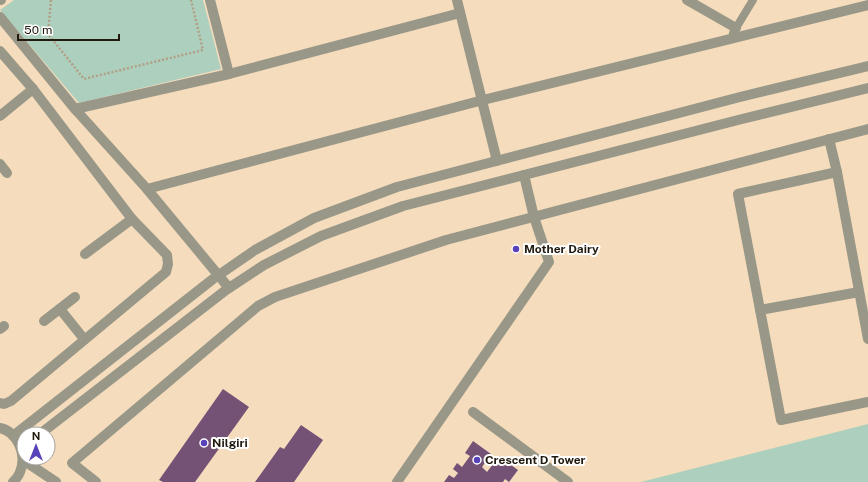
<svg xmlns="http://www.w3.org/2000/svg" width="868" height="482" font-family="'Public Sans',sans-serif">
  <rect width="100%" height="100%" fill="#f4dcbc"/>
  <g fill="#add0be">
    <polygon points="14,0 203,0 221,69 79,103 0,10"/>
    <polygon points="868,424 868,482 641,482"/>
  </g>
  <g fill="#735276">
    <polygon points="223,389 249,407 195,482 163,482 159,480"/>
    <polygon points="301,425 323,440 294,482 255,482 280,447 284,449"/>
    <polygon points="473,441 491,454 482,467 487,472 499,456 518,470 509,482 505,479 503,482 444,482 449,475 454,478 458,473 453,469 457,463 462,467 470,456 465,453"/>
  </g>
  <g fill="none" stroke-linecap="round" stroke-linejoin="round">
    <polyline stroke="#b19e85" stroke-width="2.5" stroke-dasharray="2 2" stroke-linecap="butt" points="51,0 48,34 84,79 203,50 191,0"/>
    <polyline stroke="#999787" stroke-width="8" points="733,33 753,0"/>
    <g stroke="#999787" stroke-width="10">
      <polyline points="0,0 1,0"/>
      <polyline points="210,0 229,74"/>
      <polyline points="457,0 497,161"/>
      <polyline points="687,0 736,28"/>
      <polyline points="0,17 75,109 147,189 229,288"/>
      <polyline points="0,51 33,89 132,219 167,255 168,264 166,272 11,401 4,404 0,403"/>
      <polyline points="75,109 229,74 460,13"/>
      <polyline points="0,116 33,89"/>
      <polyline points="829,139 837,172 868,339"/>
      <polyline points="0,164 7,173"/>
      <polyline points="837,172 738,194 781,420 868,402"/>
      <polyline points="147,189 483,100 868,5"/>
      <polyline points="85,254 132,219"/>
      <polyline points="60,309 84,339"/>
      <polyline points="760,310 859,292"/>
      <polyline points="44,321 75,297"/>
      <polyline points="0,329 4,326"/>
      <polyline points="473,412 568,482"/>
      <polyline points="23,460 56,482"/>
      <polyline points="96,482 72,463 258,306 275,297 446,240 868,129"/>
      <polyline points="397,482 549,262 534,217 524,175"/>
    </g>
    <g stroke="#999787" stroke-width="10">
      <path d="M0,428C18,432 27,455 20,472C19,475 16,479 13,482"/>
      <polyline points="40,434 226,290 264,265 321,236 403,206 742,119 868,88"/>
      <polyline points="13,436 213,279 255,250 314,218 397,187 740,97 868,66"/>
    </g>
  </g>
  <g fill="#5841b9" stroke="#fff" stroke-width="1.5">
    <circle cx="516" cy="249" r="4"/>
    <circle cx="204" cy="443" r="4"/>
    <circle cx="477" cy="460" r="4"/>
  </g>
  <g text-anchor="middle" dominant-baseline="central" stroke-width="4" stroke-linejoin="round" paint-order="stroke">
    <g font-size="12" font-weight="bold" fill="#221a0e" stroke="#fff" text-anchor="start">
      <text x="524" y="249">Mother Dairy</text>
      <text x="212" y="443">Nilgiri</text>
      <text x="485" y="460">Crescent D Tower</text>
    </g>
  </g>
  <g transform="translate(36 446)"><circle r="19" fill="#ffffff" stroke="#a7a39f"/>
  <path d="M0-3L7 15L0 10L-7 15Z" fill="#5841b9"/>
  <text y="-6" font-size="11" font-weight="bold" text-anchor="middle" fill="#221a0e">N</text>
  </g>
  <path d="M18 34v6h101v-6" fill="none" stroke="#221a0e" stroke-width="2"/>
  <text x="24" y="34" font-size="12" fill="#221a0e" stroke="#ffffff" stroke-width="3" paint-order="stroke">50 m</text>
</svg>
